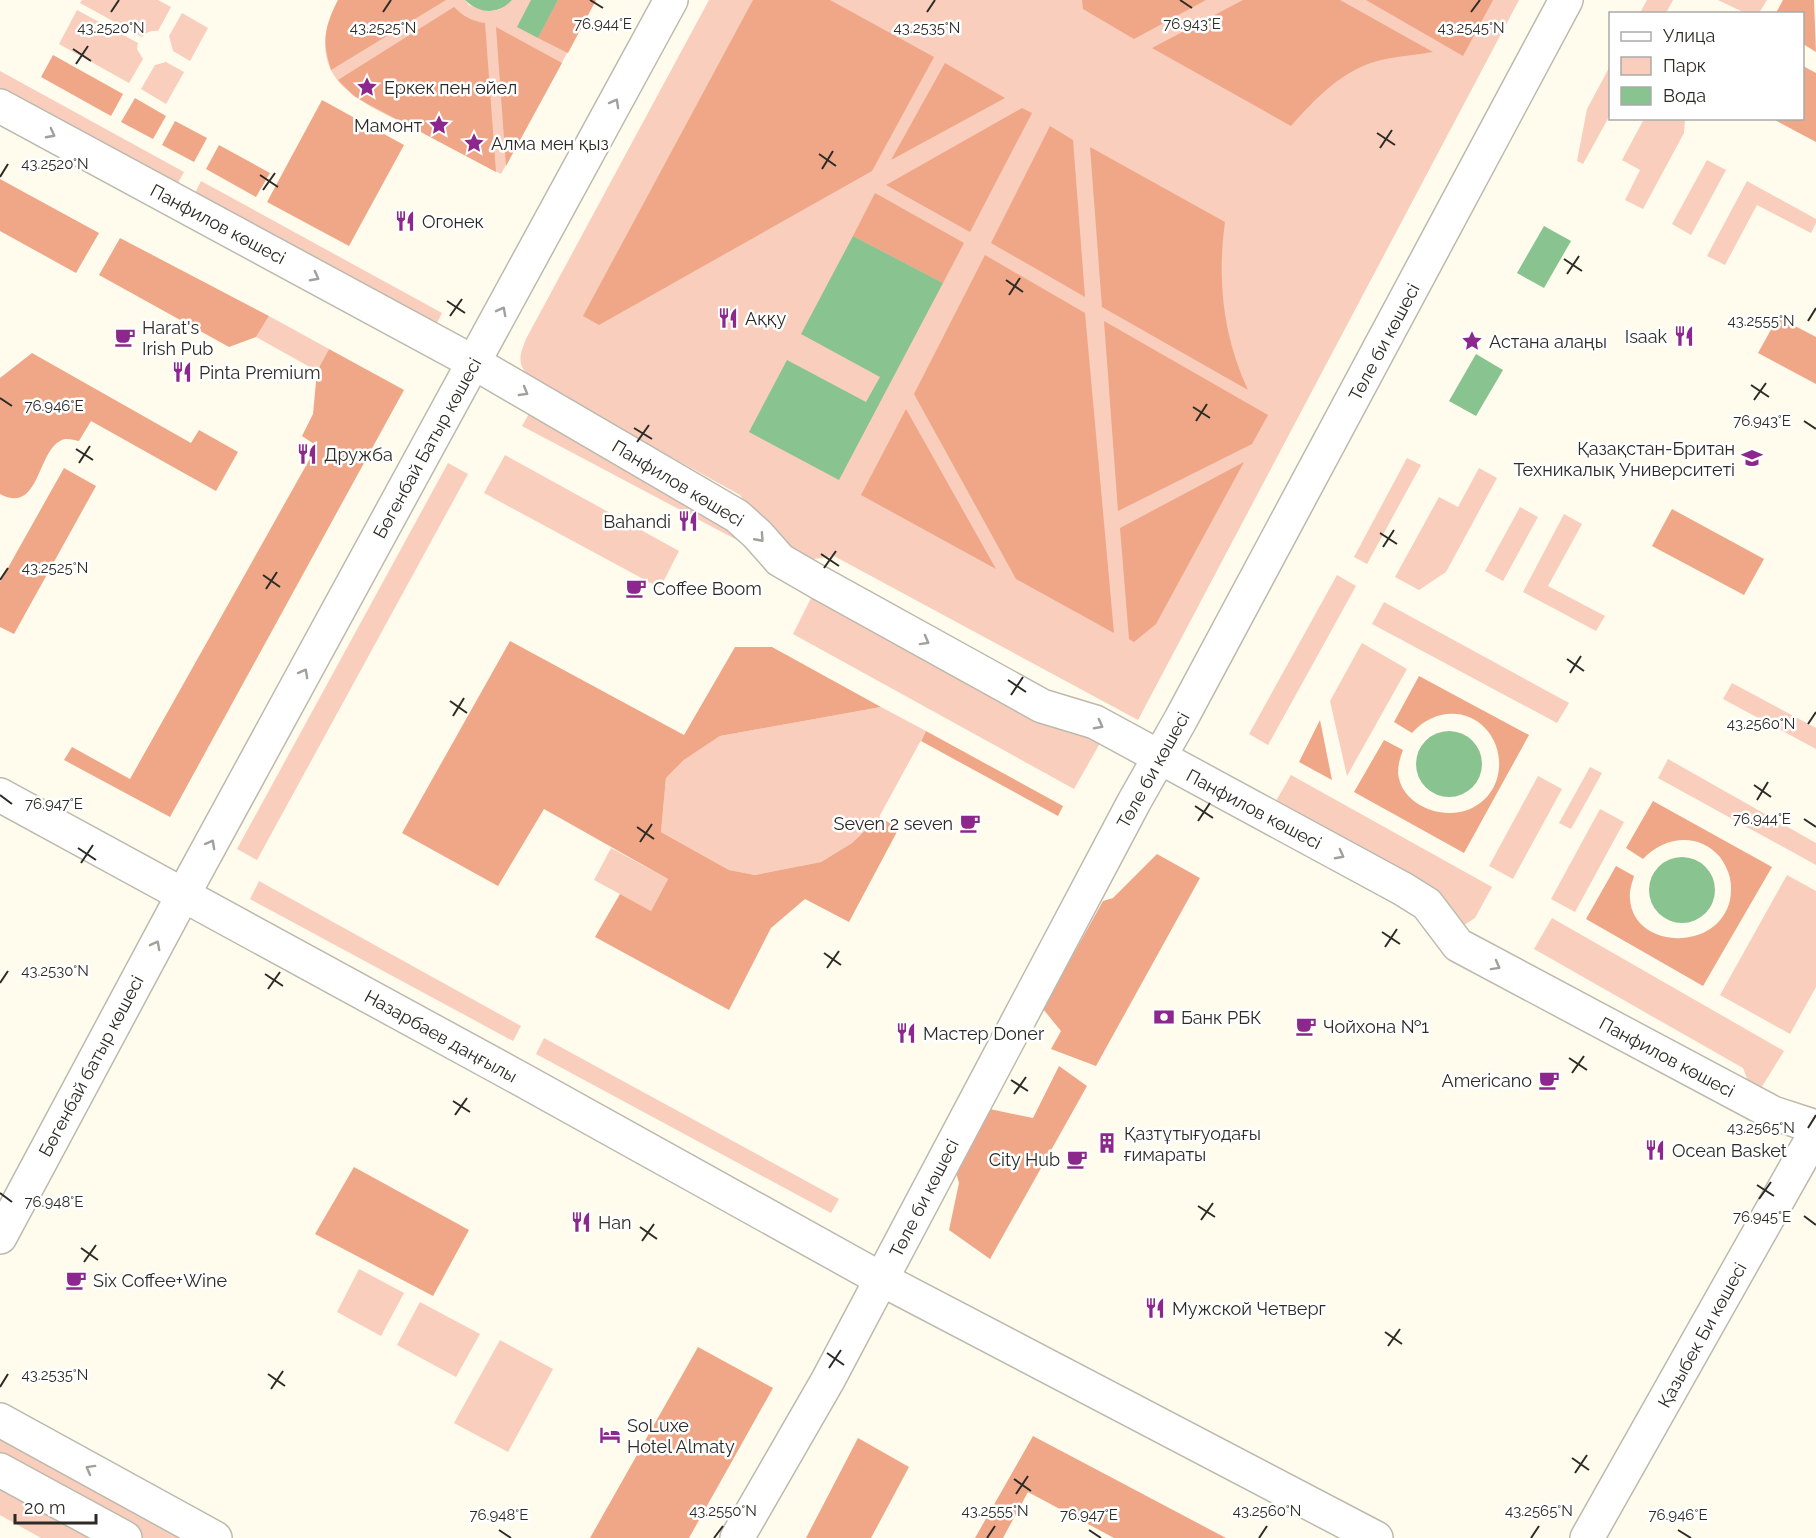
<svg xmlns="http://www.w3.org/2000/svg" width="1816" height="1538" font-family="Raleway,sans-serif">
  <rect width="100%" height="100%" fill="#fffcee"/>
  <g fill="#f9cebc">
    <path d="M82,0H158L171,7L158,31C151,30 147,32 142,37L80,3Z"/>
    <path d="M338,0H465L469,5L488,11L498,10L512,0H596L501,174C474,160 447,146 420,131C393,117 344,99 331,70C319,45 327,23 338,0Z"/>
    <path d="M709,0H1519L1138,720L834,556L800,561L776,548L740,495L543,386C519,370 515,364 527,337Z"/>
    <polygon points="1647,0 1673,0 1666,13 1640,13"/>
    <polygon points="1718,0 1767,0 1759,13 1745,13"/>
    <polygon points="77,10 138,43 137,49 143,59 129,83 59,44"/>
    <polygon points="182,13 208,28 190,61 173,51 169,36"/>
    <polygon points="166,62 184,72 166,104 141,89 155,65"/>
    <polygon points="1610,66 1610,115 1583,164 1577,161 1587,109"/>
    <polygon points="0,71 184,172 175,188 0,94"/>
    <polygon points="1644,119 1685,119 1684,133 1643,209 1625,200 1640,170 1622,160"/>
    <polygon points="1707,160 1726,170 1691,235 1672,224"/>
    <polygon points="201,181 442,313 434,329 192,199"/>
    <polygon points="1747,181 1816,219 1816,223 1811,233 1757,205 1725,265 1707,256"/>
    <polygon points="269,316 329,349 317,371 256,337"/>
    <polygon points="530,412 741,528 752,548 522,426"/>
    <polygon points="505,455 679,551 660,588 484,493"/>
    <polygon points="1407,458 1421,465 1367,564 1354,557"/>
    <polygon points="448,463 468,474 257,860 237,849"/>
    <polygon points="1479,468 1497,478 1446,572 1419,590 1395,577 1439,497 1458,507"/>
    <polygon points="1520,507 1538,517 1503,581 1485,571"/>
    <polygon points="1564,514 1582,524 1548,586 1605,616 1596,631 1523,592"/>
    <polygon points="1337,575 1356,586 1268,745 1249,734"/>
    <polygon points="816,588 1103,738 1074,789 793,634"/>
    <polygon points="1384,602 1569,703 1557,723 1372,624"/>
    <polygon points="1362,643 1407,669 1347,776 1330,701"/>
    <polygon points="1732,683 1816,728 1816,749 1723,699"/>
    <polygon points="881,707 926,731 879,817 852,843 821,862 755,875 729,870 661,832 666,778 684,760 720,736"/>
    <polygon points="1668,759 1816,843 1816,865 1658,778"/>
    <polygon points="1590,767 1602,773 1571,829 1559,823"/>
    <polygon points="1291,775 1492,887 1475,918 1464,925 1434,889 1276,801"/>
    <polygon points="1538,776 1562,789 1513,879 1489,866"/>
    <polygon points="1600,809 1624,822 1575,912 1551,899"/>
    <polygon points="611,848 668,879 651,911 594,880"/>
    <polygon points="1787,875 1816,891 1816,987 1790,1034 1720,995"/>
    <polygon points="259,881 521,1026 513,1041 250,899"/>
    <polygon points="1552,918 1784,1051 1761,1088 1748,1081 1743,1068 1534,949"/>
    <polygon points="544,1038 839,1199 831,1213 536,1054"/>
    <polygon points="359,1269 404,1293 381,1336 337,1312"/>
    <polygon points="420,1302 480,1334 456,1377 397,1345"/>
    <polygon points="500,1340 553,1369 508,1452 454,1423"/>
    <polygon points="0,1420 215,1538 125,1538 0,1470"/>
    <polygon points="0,1486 98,1538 41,1538 0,1515"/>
  </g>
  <g fill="#efa788">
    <path d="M338,0H446L331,70C322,40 324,28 338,0Z"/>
    <polygon points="558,0 596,0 568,53 538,38"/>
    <polygon points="753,0 830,0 934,57 872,171 599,325 583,316"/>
    <polygon points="1082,0 1206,0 1134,39 1083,9"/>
    <path d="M1243,0H1340L1433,52C1416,55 1398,56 1381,60C1343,69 1316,98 1291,126L1152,48Z"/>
    <polygon points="1366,0 1493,0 1463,56"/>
    <polygon points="1783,0 1814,0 1816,52 1803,44 1802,14 1776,13"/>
    <path d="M454,7C464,17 472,21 485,23L496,172L366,103L354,96L338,80Z"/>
    <polygon points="496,27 562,63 506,166"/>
    <polygon points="53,55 123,94 111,116 41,77"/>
    <polygon points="945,63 1005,98 891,160"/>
    <polygon points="1803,66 1816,73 1816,142 1773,119 1802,118"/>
    <polygon points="135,98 166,116 153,139 121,122"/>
    <polygon points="322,100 404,145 349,246 267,202"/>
    <polygon points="1022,108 1032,113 970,232 886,185"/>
    <polygon points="175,121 207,138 194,162 162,145"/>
    <polygon points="1050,126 1073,140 1085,297 991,243"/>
    <polygon points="219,145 270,173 256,197 206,169"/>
    <path d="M1090,147L1225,222C1217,281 1223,336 1248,390L1102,307Z"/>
    <polygon points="0,179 99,233 76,273 0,231"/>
    <polygon points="875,193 964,243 943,283 853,236"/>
    <polygon points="120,238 269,316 256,337 229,347 99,275"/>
    <polygon points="985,255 1085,313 1114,633 1016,579 914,394"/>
    <polygon points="1778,317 1816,337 1816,384 1758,353"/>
    <polygon points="1104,321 1268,415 1252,444 1118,511"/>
    <polygon points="329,349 404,390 170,817 64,760 72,747 130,779 317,446 302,436 313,414 317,371"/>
    <path d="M32,353L191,443L199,430L238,452L216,491L91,421L79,441C73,440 66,437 60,441C37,453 39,515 0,494V378Z"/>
    <polygon points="906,409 996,569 861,495"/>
    <polygon points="1244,462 1156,624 1134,642 1129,639 1120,528"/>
    <polygon points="64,468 96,486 14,634 0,627 0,582"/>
    <polygon points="1672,509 1764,559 1744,595 1652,546"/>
    <polygon points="510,641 684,735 735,647 772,647 881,707 720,736 684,760 666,778 661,832 729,870 755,875 821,862 852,843 879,817 899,828 849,922 805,899 771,928 729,1010 595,937 620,894 651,911 668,879 544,809 498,886 402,833"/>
    <path d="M1419,676L1529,735L1464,853L1354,792L1384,740L1403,750C1400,758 1398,765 1398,773C1401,805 1442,821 1470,809C1503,795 1508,752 1485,728C1464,706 1431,711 1412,733L1394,722Z"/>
    <polygon points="1320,720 1332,780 1299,762"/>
    <polygon points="926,731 1063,806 1058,816 921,741"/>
    <path d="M1653,801L1772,867L1703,986L1586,919L1616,866L1634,876C1632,883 1629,891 1630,899C1633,949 1718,953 1730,900C1733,884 1730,871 1720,857C1699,832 1664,836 1643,859L1626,848Z"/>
    <polygon points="1157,854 1200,878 1096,1066 1051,1049 1061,1031 1043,1009 1103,901 1113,898"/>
    <polygon points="1059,1066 1087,1086 990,1259 949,1230 959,1183 953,1162 985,1108 1033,1118"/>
    <polygon points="354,1167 469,1230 433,1296 315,1234"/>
    <polygon points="698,1347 773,1388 689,1538 590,1538"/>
    <polygon points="1033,1436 1226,1538 1227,1538 1114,1538 1028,1492 1003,1538 975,1538"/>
    <polygon points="858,1438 909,1467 871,1538 806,1538"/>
  </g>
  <g fill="#89c38f">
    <path d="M465,0H512C498,15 479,14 465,0Z"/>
    <polygon points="531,0 558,0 538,38 517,27"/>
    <polygon points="1544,226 1571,241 1544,288 1517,273"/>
    <polygon points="853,236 943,283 839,480 749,432 787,360 866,402 880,377 801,334"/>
    <polygon points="1476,354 1503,370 1476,416 1449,401"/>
    <circle cx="1449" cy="764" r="33"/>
    <circle cx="1682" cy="890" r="33"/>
  </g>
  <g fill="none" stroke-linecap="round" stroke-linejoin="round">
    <g stroke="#bdbaad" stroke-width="36">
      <g id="minor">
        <polyline points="0,106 473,362 737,516 758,535 780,560 818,582 1042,706 1095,722 1403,889 1427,904 1458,945 1773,1113 1816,1127"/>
        <polyline points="0,1237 183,895 671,0"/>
        <polyline points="0,1420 215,1538"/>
        <polyline points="0,1470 125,1538"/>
        <polyline points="1587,1538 1816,1132"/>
      </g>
    </g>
    <g stroke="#bdbaad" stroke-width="36">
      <g id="major">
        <polyline points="0,795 519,1078 881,1279 1376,1538"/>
        <polyline points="737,1538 828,1380 1134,802 1181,719 1566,0"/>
      </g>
    </g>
    <use href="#minor" stroke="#fff" stroke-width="33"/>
    <use href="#major" stroke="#fff" stroke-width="33"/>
  </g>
  <defs><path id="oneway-chevron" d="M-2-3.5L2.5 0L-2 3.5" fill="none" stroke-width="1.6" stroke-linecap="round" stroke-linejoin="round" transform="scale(1.5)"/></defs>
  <g stroke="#a0a09d">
    <use href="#oneway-chevron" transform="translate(615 103) rotate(-61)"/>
    <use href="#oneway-chevron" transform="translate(51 134) rotate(28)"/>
    <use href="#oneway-chevron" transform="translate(315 277) rotate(28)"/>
    <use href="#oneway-chevron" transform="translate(502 311) rotate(-62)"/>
    <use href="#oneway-chevron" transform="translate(524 392) rotate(30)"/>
    <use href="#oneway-chevron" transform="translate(760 538) rotate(48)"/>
    <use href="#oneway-chevron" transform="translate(925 641) rotate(29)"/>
    <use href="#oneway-chevron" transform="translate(304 673) rotate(-61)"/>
    <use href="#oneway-chevron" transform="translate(1099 725) rotate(28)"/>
    <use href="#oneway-chevron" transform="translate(211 844) rotate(-61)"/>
    <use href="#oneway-chevron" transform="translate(1340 855) rotate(28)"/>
    <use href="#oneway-chevron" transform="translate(156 945) rotate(-62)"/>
    <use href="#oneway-chevron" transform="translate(1496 966) rotate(29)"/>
    <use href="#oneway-chevron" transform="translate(90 1469) rotate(-151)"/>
  </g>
  <path fill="none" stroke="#2c2b26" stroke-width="2" d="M590,0L603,8M1180,0L1192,8M111,12L119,0M383,12L391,0M927,12L935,0M1471,12L1480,0M73,49L91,61M76,64L88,46M1377,133L1395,145M1380,148L1392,130M819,154L836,166M822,169L833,151M260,175L278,187M0,177L8,164M263,190L275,173M1564,259L1582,271M1567,274L1579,256M1006,280L1023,292M1009,295L1020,278M447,301L465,313M450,316L462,299M1808,321L1816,308M1751,385L1769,397M0,398L12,406M1754,400L1766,383M1193,407L1210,418M1196,421L1207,404M1804,421L1816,429M634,428L652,439M637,442L649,425M76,449L93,460M79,463L90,446M1380,533L1397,544M1383,547L1394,530M821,554L839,566M824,568L836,551M263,575L280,587M0,580L8,568M266,589L277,572M1567,659L1584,671M1570,673L1581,656M1008,680L1026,692M1011,695L1023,677M450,701L467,713M453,716L464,698M1808,724L1816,712M1754,785L1771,797M0,795L12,804M1757,800L1768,782M1195,806L1213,818M1804,819L1816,827M1198,821L1210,803M637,827L654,839M640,842L652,824M78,848L96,860M81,863L93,845M1382,932L1400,944M1385,947L1397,929M824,953L841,965M827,968L839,951M265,974L283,986M0,983L8,971M268,989L280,972M1569,1058L1587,1070M1572,1073L1584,1056M1011,1080L1028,1091M1014,1094L1026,1077M453,1101L470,1112M455,1115L467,1098M1808,1128L1816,1115M1757,1185L1774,1196M0,1193L12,1202M1759,1199L1771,1182M1198,1206L1215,1217M1804,1216L1816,1225M1201,1220L1213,1203M640,1227L657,1239M642,1241L654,1224M81,1248L98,1260M84,1262L96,1245M1385,1332L1402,1344M1388,1346L1400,1329M827,1353L844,1365M829,1368L841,1350M268,1374L285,1386M0,1387L8,1374M271,1389L283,1371M1572,1458L1589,1470M1575,1473L1587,1455M1014,1479L1031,1491M1016,1494L1028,1476M499,1530L511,1538M1089,1530L1101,1538M1678,1530L1691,1538M714,1538L723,1526M987,1538L995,1526M1259,1538L1267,1526M1531,1538L1539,1526"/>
  <defs>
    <g id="sight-bare" transform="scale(1.62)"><path d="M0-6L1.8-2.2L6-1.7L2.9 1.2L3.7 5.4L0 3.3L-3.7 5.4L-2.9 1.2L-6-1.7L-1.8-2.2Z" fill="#8c278e" stroke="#fff" stroke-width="2.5" paint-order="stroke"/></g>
    <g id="restaurant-bare" transform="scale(1.62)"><path d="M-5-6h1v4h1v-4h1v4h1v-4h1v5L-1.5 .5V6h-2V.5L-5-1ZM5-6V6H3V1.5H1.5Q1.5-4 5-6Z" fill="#8c278e" stroke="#fff" stroke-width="2.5" paint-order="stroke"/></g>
    <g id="cafe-bare" transform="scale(1.62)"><path d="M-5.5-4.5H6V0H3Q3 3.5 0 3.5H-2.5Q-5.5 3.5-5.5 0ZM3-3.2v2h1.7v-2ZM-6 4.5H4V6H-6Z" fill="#8c278e" stroke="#fff" stroke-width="2.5" paint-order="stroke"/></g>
    <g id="university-bare" transform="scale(1.62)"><path d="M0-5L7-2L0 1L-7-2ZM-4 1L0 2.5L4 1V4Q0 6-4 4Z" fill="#8c278e" stroke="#fff" stroke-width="2.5" paint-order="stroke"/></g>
    <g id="bank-bare" transform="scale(1.62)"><path d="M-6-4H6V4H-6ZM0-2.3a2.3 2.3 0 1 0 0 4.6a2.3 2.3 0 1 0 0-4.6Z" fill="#8c278e" stroke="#fff" stroke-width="2.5" paint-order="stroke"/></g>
    <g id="building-bare" transform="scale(1.62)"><path d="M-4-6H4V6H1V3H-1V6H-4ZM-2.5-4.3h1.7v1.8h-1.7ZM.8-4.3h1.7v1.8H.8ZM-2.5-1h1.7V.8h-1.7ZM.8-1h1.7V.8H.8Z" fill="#8c278e" stroke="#fff" stroke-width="2.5" paint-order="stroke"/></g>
    <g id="hotel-bare" transform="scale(1.62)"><path d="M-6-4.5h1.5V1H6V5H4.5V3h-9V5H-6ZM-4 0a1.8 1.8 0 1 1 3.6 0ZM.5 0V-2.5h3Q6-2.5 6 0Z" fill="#8c278e" stroke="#fff" stroke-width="2.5" paint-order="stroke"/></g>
  </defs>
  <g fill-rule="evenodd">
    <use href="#sight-bare" x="367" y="87"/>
    <use href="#sight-bare" x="439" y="125"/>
    <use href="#sight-bare" x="474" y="143"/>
    <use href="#restaurant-bare" x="405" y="221"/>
    <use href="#restaurant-bare" x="728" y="318"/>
    <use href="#restaurant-bare" x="1684" y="336"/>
    <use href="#cafe-bare" x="125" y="337"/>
    <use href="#sight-bare" x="1472" y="341"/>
    <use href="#restaurant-bare" x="182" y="372"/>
    <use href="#restaurant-bare" x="307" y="454"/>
    <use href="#university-bare" x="1752" y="458"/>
    <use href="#restaurant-bare" x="688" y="521"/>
    <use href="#cafe-bare" x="636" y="588"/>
    <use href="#cafe-bare" x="970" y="823"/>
    <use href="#bank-bare" x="1164" y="1017"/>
    <use href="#cafe-bare" x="1306" y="1026"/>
    <use href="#restaurant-bare" x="906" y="1033"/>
    <use href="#cafe-bare" x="1549" y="1080"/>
    <use href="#building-bare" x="1107" y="1143"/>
    <use href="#restaurant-bare" x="1655" y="1150"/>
    <use href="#cafe-bare" x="1077" y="1159"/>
    <use href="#restaurant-bare" x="581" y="1222"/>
    <use href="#cafe-bare" x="76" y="1280"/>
    <use href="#restaurant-bare" x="1155" y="1308"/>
    <use href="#hotel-bare" x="610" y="1435"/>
  </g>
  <g text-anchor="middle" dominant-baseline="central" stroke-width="5" stroke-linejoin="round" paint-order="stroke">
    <g font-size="18" fill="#2c2b26" stroke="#fff" text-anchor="start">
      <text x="384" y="87">Еркек пен әйел</text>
      <text x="422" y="125" text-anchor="end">Мамонт</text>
      <text x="491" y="143">Алма мен қыз</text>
      <text x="422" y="221">Огонек</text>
      <text x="745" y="318">Аққу</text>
      <text x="142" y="327">Harat's<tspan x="142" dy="21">Irish Pub</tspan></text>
      <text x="1667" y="336" text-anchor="end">Isaak</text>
      <text x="1489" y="341">Астана алаңы</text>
      <text x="199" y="372">Pinta Premium</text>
      <text x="1735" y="448" text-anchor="end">Қазақстан-Британ<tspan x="1735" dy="21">Техникалық Университеті</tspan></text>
      <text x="324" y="454">Дружба</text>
      <text x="671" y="521" text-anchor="end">Bahandi</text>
      <text x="653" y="588">Coffee Boom</text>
      <text x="953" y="823" text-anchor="end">Seven 2 seven</text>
      <text x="1181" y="1017">Банк РБК</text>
      <text x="1323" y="1026">Чойхона №1</text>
      <text x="923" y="1033">Мастер Doner</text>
      <text x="1532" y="1080" text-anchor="end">Americano</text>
      <text x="1124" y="1133">Қазтұтығуодағы<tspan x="1124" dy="21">ғимараты</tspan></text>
      <text x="1672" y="1150">Ocean Basket</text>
      <text x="1060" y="1159" text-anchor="end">City Hub</text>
      <text x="598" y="1222">Han</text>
      <text x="93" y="1280">Six Coffee+Wine</text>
      <text x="1172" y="1308">Мужской Четверг</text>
      <text x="627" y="1425">SoLuxe<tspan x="627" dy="21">Hotel Almaty</tspan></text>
    </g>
    <g font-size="18" fill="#2c2b26" stroke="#fff">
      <text transform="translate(218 224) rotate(28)">Панфилов көшесі</text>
      <text transform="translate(1384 342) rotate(-62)">Төле би көшесі</text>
      <text transform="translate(427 448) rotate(-61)">Бөгенбай Батыр көшесі</text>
      <text transform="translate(678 483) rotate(31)">Панфилов көшесі</text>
      <text transform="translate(1153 770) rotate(-61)">Төле би көшесі</text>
      <text transform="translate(1254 809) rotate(28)">Панфилов көшесі</text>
      <text transform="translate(441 1036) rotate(29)">Назарбаев даңғылы</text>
      <text transform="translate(1667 1057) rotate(28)">Панфилов көшесі</text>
      <text transform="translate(91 1066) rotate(-62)">Бөгенбай батыр көшесі</text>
      <text transform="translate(924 1198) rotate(-63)">Төле би көшесі</text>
      <text transform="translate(1702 1335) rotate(-61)">Қазыбек Би көшесі</text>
    </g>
  </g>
  <g font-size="15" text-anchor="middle" fill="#2c2b26" stroke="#fff" stroke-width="5" stroke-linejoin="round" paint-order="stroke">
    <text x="1192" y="29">76.943°E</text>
    <text x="603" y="29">76.944°E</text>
    <text x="111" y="33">43.2520°N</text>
    <text x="383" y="33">43.2525°N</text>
    <text x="927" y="33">43.2535°N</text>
    <text x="1471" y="33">43.2545°N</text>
    <text x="55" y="169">43.2520°N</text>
    <text x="1761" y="326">43.2555°N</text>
    <text x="54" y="411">76.946°E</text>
    <text x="1762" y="426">76.943°E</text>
    <text x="55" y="573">43.2525°N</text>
    <text x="1761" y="729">43.2560°N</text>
    <text x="54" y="809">76.947°E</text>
    <text x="1762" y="824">76.944°E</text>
    <text x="55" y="976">43.2530°N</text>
    <text x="1761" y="1133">43.2565°N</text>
    <text x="54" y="1207">76.948°E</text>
    <text x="1762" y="1222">76.945°E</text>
    <text x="55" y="1380">43.2535°N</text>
    <text x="723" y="1516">43.2550°N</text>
    <text x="995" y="1516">43.2555°N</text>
    <text x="1267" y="1516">43.2560°N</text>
    <text x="1539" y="1516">43.2565°N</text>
    <text x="499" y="1520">76.948°E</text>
    <text x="1089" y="1520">76.947°E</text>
    <text x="1678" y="1520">76.946°E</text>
  </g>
  <rect x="1609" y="12" width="195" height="108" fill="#ffffff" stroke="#abaaa8" stroke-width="1.5"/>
  <rect x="1621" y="32" width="30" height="9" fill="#ffffff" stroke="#abaaa8" stroke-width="1.5"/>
  <text x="1663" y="42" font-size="18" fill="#2c2b26">Улица</text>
  <rect x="1621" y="57" width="30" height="18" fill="#f9cebc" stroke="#abaaa8" stroke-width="1.5"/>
  <text x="1663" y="72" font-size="18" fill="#2c2b26">Парк</text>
  <rect x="1621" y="87" width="30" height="18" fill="#89c38f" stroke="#abaaa8" stroke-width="1.5"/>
  <text x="1663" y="102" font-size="18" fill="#2c2b26">Вода</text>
  <path d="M15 1514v9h81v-9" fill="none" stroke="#2c2b26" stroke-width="3"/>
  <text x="24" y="1514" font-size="18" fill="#2c2b26" stroke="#ffffff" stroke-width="4.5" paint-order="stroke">20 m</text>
</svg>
